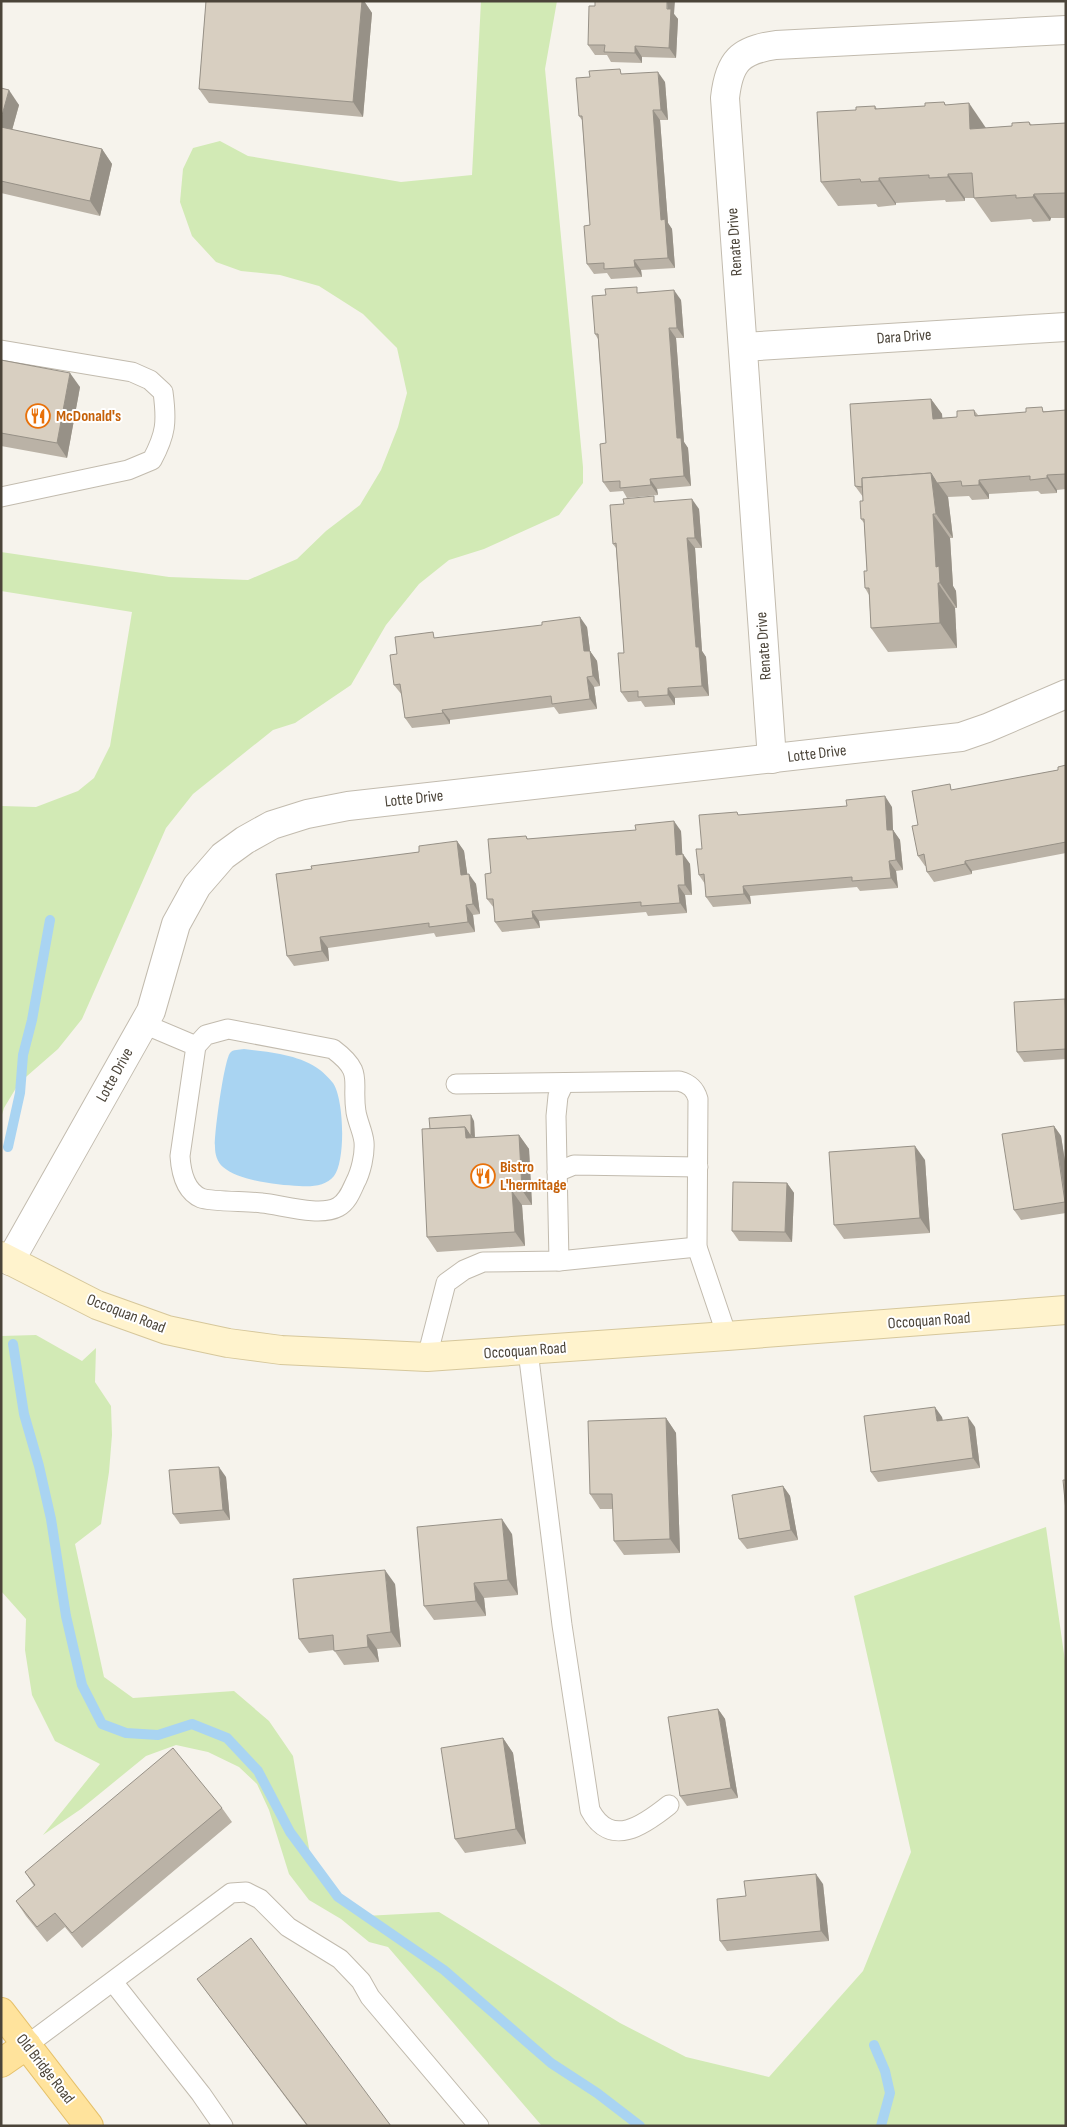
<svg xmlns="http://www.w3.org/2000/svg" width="1067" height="2127" font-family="'Sofia Sans Condensed',sans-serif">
  <rect width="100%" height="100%" fill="#f6f3ec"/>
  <g fill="#d2eab5">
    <polygon points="481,1 557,1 545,69 583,467 583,483 559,515 484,549 449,560 419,584 386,625 351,685 295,723 273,730 193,794 166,828 82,1019 58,1049 19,1083 4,1108 1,1118 2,806 36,807 78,791 94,778 110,746 132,612 1,591 1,552 169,577 248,580 297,559 326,531 360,505 381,470 398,427 407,393 397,348 363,314 319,286 280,275 241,271 216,262 192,236 180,202 183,169 193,148 220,141 248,156 401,182 472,175"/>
    <polygon points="36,1335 82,1361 96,1348 95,1382 111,1406 112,1435 109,1472 101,1524 75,1544 104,1677 133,1698 234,1691 269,1721 293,1756 311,1860 339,1892 365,1916 439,1912 620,2023 686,2057 769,2077 863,1971 911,1852 854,1596 1046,1527 1066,1668 1066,2126 542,2126 388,1947 369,1942 341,1919 309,1900 289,1874 269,1810 257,1784 239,1767 208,1752 176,1745 146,1756 81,1809 43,1835 100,1764 55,1741 32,1695 25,1650 26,1619 1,1591 1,1336"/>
  </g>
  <path fill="#a9d4f2" d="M244,1049C269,1052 299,1054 320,1070C324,1073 330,1079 333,1083C344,1099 346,1160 334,1176C326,1186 312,1187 299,1186C278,1185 239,1181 223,1167C217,1162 215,1154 215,1147C214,1135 224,1061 230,1053C233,1049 239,1050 244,1049Z"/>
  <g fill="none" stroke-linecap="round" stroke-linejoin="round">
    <g stroke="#a9d4f2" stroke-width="10">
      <polyline points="8,1147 20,1093 23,1055 32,1020 50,920"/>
      <polyline points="13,1344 24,1414 39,1466 51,1519 66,1616 82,1685 102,1724 126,1733 158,1735 192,1724 227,1738 258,1771 290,1832 338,1897 444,1970 551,2063 597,2093 640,2126"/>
      <polyline points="874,2045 885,2071 890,2093 881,2126"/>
    </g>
    <g stroke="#c2bbae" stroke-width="21">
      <g id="lane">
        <path d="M1,350L132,372L150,380L163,392C167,422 166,434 152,460L128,470L1,497"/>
        <path d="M144,1024L196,1046L180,1156C181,1172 185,1191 201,1198C212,1202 248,1201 262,1203C282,1205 320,1217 338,1207C347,1202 351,1192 355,1183C361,1172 365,1154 364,1142C363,1132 358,1123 356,1112C351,1080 365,1073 333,1049L228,1029L206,1035L196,1046"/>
        <path d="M456,1084L679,1081C690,1084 695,1089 698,1099L697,1247L727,1336"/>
        <polyline points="557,1172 574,1165 698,1167"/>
        <polyline points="559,1261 556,1116 558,1096 564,1083"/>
        <path d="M528,1351L562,1625L590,1810C611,1849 644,1825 669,1805"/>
        <polyline points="427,1357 446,1283 464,1270 483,1262 559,1261 697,1247"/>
        <polyline points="113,1982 201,2094 223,2126"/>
        <polyline points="27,2045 231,1893 246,1892 260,1899 288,1927 340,1959 361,1981 370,1997 479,2126"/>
      </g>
    </g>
    <g stroke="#c2bbae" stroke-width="30">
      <g id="street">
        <polyline points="743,347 1066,327"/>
        <path d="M772,759L725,98C729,61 740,50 776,45L1066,30"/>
        <polyline points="10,1261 151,1011 176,924 197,886 223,856 245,840 272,825 307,814 348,806 961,737 987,728 1066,694"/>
      </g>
    </g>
    <g stroke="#d6c79b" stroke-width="30">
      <polyline id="secondary" points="1,1256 97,1305 167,1330 228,1343 281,1350 427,1357 727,1336 1066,1310"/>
    </g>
    <g stroke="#e6c16a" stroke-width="30">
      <g id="primary">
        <polyline points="1,2012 89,2126"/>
        <polyline points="1,2063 27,2045"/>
      </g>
    </g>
    <use href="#lane" stroke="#fff" stroke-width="19"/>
    <use href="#street" stroke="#fff" stroke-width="28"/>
    <use href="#secondary" stroke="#fff3cd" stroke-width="28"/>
    <use href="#primary" stroke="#ffe39c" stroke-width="28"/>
  </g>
  <g fill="#bab2a6">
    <polygon points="206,1 364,1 372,13 363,117 209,103 199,89"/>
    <polygon points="674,14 678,19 676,58 642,57 642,63 611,62 607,55 595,55 588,45"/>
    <polygon points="624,74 665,82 668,120 660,120 668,223 672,229 675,268 641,270 642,277 611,279 607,273 594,274 587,264 590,225 582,120 579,116"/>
    <polygon points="1,88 19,105 12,130 102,149 112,164 100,216 1,193"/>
    <polygon points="944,102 946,105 986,128 1012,126 1029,122 1032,125 1066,123 1066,218 1051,218 1050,221 1033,222 1031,219 991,222 974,198 965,198 965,201 946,202 945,200 896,203 896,205 878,207 876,204 838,206 821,182 875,106 877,109 925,106"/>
    <polygon points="640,292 681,300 684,338 676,338 684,442 688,448 691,486 657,489 658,495 627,498 623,491 610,492 603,482 606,443 598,339 595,334"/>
    <polygon points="1,360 80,387 67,458 1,446"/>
    <polygon points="931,399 942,414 942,418 957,417 974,410 978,415 1066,410 1066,489 1057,490 1057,493 1041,494 1038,491 989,494 989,499 972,500 969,496 948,497 953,538 950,538 953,586 956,591 957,608 955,608 957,648 888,652 871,628 869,595 865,588 867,571 864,523 861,519 863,497 855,486"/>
    <polygon points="658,501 699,509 702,548 695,548 702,651 706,657 709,696 675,698 675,705 645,707 641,701 628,702 621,692 624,653 616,548 613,544"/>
    <polygon points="587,627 590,651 597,661 600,686 594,687 597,709 559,714 554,707 450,720 450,724 412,728 405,718 402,695 394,685 397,654 437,638"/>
    <polygon points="1066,765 1066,853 972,871 972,874 934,882 927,872 926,866 925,866 918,856 918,825 954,790 1058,770"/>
    <polygon points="892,807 893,830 900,840 903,870 896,871 898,888 860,891 857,887 750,896 751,904 713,907 706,897 705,884 699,875 702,849 739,815"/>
    <polygon points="681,831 682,854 690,864 692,895 685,895 687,913 648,916 646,912 539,921 540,928 502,932 495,922 494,908 487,899 491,873 526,836 528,839"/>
    <polygon points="457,841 464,851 467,874 476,884 480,914 473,915 475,932 436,937 434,933 328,948 329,961 294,966 287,956 312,869 419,852"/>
    <polygon points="1066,1000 1066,1059 1024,1062 1017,1052"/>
    <polygon points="474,1121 475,1138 519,1135 529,1149 532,1205 522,1205 525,1246 437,1252 427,1237 430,1129"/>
    <polygon points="1054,1126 1061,1136 1066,1168 1066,1213 1021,1220 1014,1210"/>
    <polygon points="925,1160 930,1233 844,1239 834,1225"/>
    <polygon points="787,1183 794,1193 792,1242 739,1241 732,1231"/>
    <polygon points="942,1417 943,1421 975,1427 980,1468 878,1482 871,1472"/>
    <polygon points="666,1418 676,1433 680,1553 624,1555 614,1541 613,1509 600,1509 590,1494"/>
    <polygon points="226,1477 230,1520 180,1524 173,1514"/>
    <polygon points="783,1486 790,1496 798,1540 747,1549 739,1539"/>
    <polygon points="512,1534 518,1595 484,1598 486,1616 434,1620 424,1606"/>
    <polygon points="395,1584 401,1647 377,1649 379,1662 344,1665 334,1650 309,1653 299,1639"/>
    <polygon points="718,1709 725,1719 738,1798 687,1806 680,1796"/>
    <polygon points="503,1738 513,1753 526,1844 465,1853 455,1839"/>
    <polygon points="222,1808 232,1822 82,1948 65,1927 47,1942 26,1916 16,1901 34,1886 25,1872"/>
    <polygon points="823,1884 829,1941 727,1951 720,1941 746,1896"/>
    <polygon points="197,1979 391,2126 307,2126"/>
  </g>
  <g fill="#979187">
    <polygon points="362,1 364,1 372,13 363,117 353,102"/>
    <polygon points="667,1 675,1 674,14 678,19 676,58 669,48"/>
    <polygon points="635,46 642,57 642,63 635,53"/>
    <polygon points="658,72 665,82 668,120 661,110"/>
    <polygon points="9,90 19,105 9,141 1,130 1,119"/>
    <polygon points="969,103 986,128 970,129"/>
    <polygon points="653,110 660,120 668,223 672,229 675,268 668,258 661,220"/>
    <polygon points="102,149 112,164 100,216 90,201"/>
    <polygon points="948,174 965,198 965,201 948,177"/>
    <polygon points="879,178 896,203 896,205 879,181"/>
    <polygon points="1034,194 1051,218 1050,221 1033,197"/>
    <polygon points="634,260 641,270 642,277 635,267"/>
    <polygon points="674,290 681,300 684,338 677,328"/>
    <polygon points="669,328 676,338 684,442 688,448 691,486 684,476 677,438"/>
    <polygon points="70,373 80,387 67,458 57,443"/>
    <polygon points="931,399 942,414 944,433 933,419"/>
    <polygon points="931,473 948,497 953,538 936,514"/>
    <polygon points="1047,475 1057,490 1057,493 1047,478"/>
    <polygon points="650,479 657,489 658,495 651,485"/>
    <polygon points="979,480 989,494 989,499 979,485"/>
    <polygon points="692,499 699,509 702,548 695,538"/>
    <polygon points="933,514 950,538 953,586 956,591 957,608 940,583 936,567"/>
    <polygon points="687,538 695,548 702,651 706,657 709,696 702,686 696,647"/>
    <polygon points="938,583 955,608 957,648 940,623"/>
    <polygon points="580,617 587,627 590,651 597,661 600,686 593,676 584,651"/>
    <polygon points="587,677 594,687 597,709 590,699"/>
    <polygon points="668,688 675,698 675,705 668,695"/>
    <polygon points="442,710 450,720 450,724 443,713"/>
    <polygon points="885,796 892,807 893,830 900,840 903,870 896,860 887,830"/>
    <polygon points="674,821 681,831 683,865 676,855"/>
    <polygon points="457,841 464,851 469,885 461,875"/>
    <polygon points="683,854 690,864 692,895 685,885"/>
    <polygon points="889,861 896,871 898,888 891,878"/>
    <polygon points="965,861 972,871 972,874 965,864"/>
    <polygon points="469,874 476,884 480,914 473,904"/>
    <polygon points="678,885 685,895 687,913 680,903"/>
    <polygon points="743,886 750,896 751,904 744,894"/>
    <polygon points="466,905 473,915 475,932 468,922"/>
    <polygon points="532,911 539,921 540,928 533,918"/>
    <polygon points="320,937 328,948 329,961 322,951"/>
    <polygon points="471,1115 474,1121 475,1140 471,1135"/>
    <polygon points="1054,1126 1061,1136 1066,1168 1066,1203"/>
    <polygon points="465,1127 475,1141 466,1138"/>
    <polygon points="519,1135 529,1149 532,1205 522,1190"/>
    <polygon points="915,1146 925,1160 930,1233 920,1218"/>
    <polygon points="787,1183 794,1193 792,1242 785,1232"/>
    <polygon points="512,1191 522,1205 525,1246 515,1232"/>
    <polygon points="935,1407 942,1417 944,1431 937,1421"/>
    <polygon points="968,1417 975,1427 980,1468 973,1458"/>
    <polygon points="666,1418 676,1433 680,1553 670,1539"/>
    <polygon points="219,1467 226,1477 230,1520 223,1510"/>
    <polygon points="783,1486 790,1496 798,1540 791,1530"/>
    <polygon points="502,1519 512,1534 518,1595 508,1580"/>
    <polygon points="385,1570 395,1584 401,1647 391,1632"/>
    <polygon points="474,1583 484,1598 486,1616 476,1601"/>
    <polygon points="367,1635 377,1649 379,1662 368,1647"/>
    <polygon points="718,1709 725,1719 738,1798 731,1788"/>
    <polygon points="503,1738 513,1753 526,1844 516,1829"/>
    <polygon points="816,1874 823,1884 829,1941 821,1931"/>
  </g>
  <g fill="#d8cfc1" stroke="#979187">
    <polygon points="206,1 362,1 353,102 199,89"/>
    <polygon points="595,1 667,1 667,9 671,9 669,48 635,46 635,53 604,52 605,45 588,45 589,6 595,6"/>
    <polygon points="620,69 621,74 658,72 661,110 653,110 661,220 665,219 668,258 634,260 635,267 604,269 604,263 587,264 584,226 590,225 582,116 579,116 576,78 590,77 589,71"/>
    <polygon points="1,88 9,90 1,119"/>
    <polygon points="944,102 945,105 969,103 970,129 1012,126 1012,123 1029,122 1030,125 1066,123 1066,193 1034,194 1033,197 1016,198 1016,195 974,198 972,173 948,174 948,177 929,178 929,175 879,178 879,181 861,182 860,179 821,182 817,112 856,110 856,107 875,106 875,109 925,106 925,103"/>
    <polygon points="1,127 102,149 90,201 1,181"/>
    <polygon points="637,287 637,293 674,290 677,328 669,328 677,438 681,438 684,476 650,479 651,485 620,488 620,481 603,482 600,444 606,443 598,334 595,334 592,296 606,295 605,289"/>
    <polygon points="1,360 70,373 57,443 1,433"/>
    <polygon points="931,399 933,419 957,417 957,411 974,410 975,416 1026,412 1026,408 1042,407 1043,412 1066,410 1066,474 1047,475 1047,478 1030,480 1030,476 979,480 979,485 962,486 961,481 937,483 931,473 862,478 862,487 855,486 850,404"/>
    <polygon points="931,473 936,514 933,514 936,567 939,566 940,583 938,583 940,623 871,628 869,588 865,588 864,571 867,571 864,519 861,519 860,501 863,501 862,478"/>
    <polygon points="654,496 654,502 692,499 695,538 687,538 696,647 699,647 702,686 668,688 668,695 638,697 638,691 621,692 618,653 624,653 616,543 613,544 610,505 624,504 623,499"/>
    <polygon points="580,617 584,651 590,651 593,676 587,677 590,699 552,704 551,696 442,710 443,713 405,718 400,684 394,685 390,655 397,654 395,637 433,632 434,638 542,625 542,622"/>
    <polygon points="1066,765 1066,842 965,861 965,864 927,872 924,854 918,856 912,826 918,825 912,791 950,784 951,790 1058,770 1058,767"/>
    <polygon points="885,796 887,830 893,830 896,860 889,861 891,878 852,881 852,877 743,886 744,894 706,897 704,874 699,875 696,849 702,849 699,815 737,812 738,815 847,806 846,800"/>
    <polygon points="674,821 676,855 683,854 685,885 678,885 680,903 641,906 641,902 532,911 533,918 495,922 493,899 487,899 485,874 491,873 488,839 526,836 527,839 636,830 635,825"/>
    <polygon points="457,841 461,875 469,874 473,904 466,905 468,922 429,927 429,923 320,937 322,951 287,956 276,874 312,869 311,866 419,852 419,846"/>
    <polygon points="1065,999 1066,1020 1066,1049 1017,1052 1014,1002"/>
    <polygon points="471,1115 471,1135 470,1135 465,1127 430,1129 429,1118"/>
    <polygon points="1054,1126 1065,1202 1014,1210 1002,1134"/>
    <polygon points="465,1127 466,1138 519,1135 522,1190 512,1191 515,1232 427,1237 422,1129"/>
    <polygon points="915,1146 920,1218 834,1225 829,1152"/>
    <polygon points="733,1182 787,1183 785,1232 732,1231"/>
    <polygon points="935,1407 937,1421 968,1417 973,1458 871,1472 864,1416"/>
    <polygon points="666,1418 670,1539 614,1541 612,1494 590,1494 588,1421"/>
    <polygon points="219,1467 223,1510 173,1514 169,1470"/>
    <polygon points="1063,1480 1066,1480 1066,1511"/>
    <polygon points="783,1486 791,1530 739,1539 732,1495"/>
    <polygon points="502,1519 508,1580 474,1583 476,1601 424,1606 417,1527"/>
    <polygon points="385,1570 391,1632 367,1635 368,1647 334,1651 333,1635 299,1639 293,1579"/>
    <polygon points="718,1709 731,1788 680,1796 668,1717"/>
    <polygon points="503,1738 516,1829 455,1839 441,1748"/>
    <polygon points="173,1748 222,1808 72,1933 55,1913 37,1927 16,1901 35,1885 25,1872"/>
    <polygon points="816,1874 821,1931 720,1941 717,1899 746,1896 744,1881"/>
    <polygon points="251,1938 391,2126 308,2126 197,1979"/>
  </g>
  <defs>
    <g id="restaurant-ring" transform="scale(1.25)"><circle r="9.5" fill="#fff" stroke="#e8710a" stroke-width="1.5"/><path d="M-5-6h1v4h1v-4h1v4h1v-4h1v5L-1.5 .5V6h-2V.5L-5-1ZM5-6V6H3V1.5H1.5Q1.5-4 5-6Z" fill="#e8710a"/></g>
  </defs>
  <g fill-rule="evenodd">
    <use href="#restaurant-ring" x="38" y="416"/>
    <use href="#restaurant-ring" x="483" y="1176"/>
  </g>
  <g text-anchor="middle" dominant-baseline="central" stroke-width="4" stroke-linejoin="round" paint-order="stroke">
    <g font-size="16" fill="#4b4439" stroke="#fff">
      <text transform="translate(735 242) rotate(-94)">Renate Drive</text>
      <text transform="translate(904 337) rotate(-4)">Dara Drive</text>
      <text transform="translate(764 646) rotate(-94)">Renate Drive</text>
      <text transform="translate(817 754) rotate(-7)">Lotte Drive</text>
      <text transform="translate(414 799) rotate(-6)">Lotte Drive</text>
      <text transform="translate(115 1075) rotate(-61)">Lotte Drive</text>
      <text transform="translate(126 1314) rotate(21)">Occoquan Road</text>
      <text transform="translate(929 1321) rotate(-4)">Occoquan Road</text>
      <text transform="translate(525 1351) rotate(-4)">Occoquan Road</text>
      <text transform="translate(45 2069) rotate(52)">Old Bridge Road</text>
    </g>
    <g font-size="16" font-weight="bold" fill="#c56008" stroke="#fff" text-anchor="start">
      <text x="56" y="416">McDonald's</text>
      <text x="500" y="1167">Bistro<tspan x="500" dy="18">L'hermitage</tspan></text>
    </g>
  </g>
  <rect width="1067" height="2127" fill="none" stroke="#4b4439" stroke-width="5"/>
</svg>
